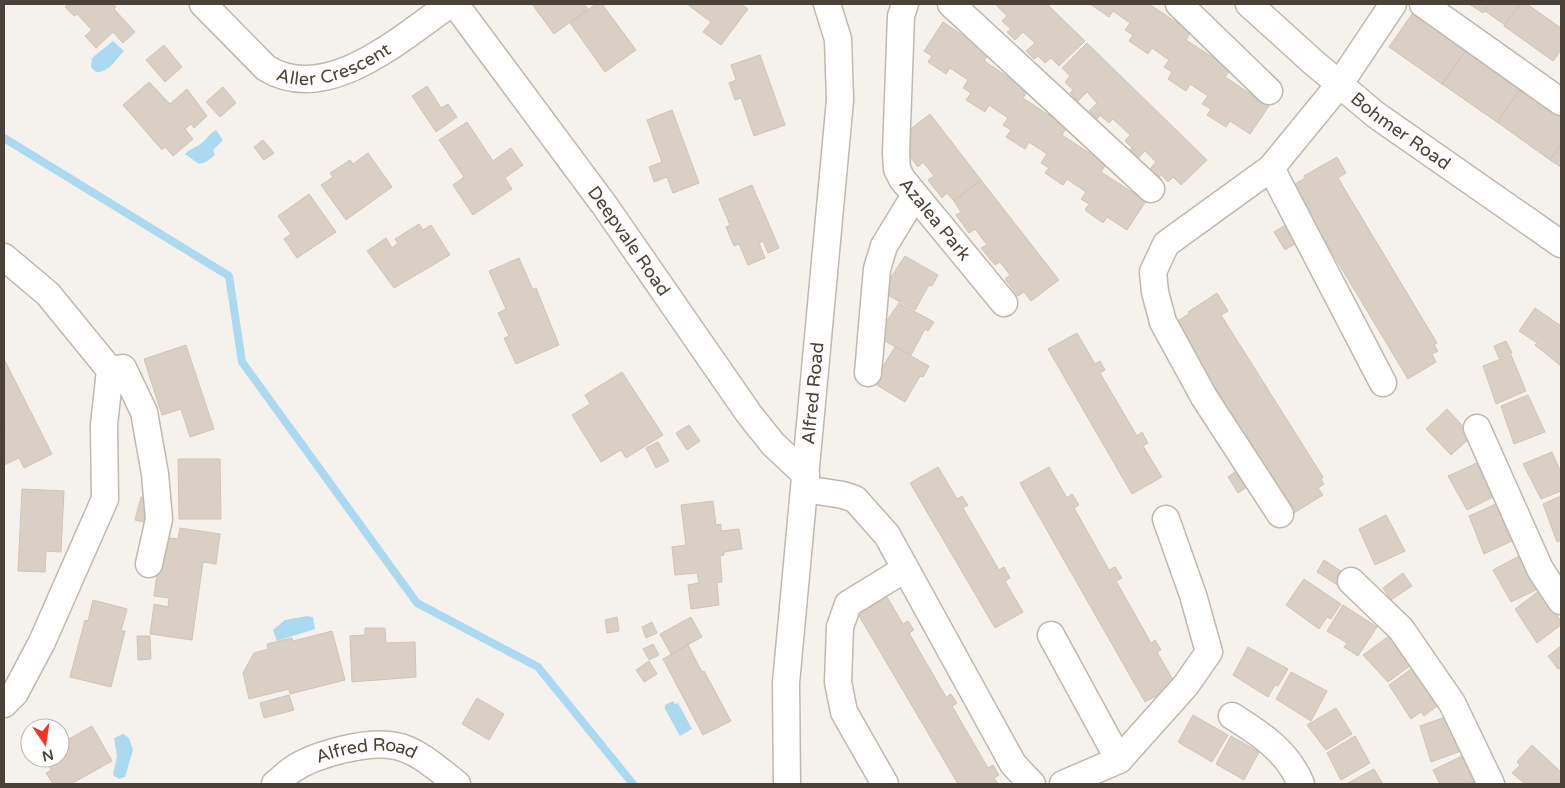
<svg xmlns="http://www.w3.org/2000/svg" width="1565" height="788" font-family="'Varela Round',sans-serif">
  <rect width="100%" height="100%" fill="#f5f1ec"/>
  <g fill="#abd9ef">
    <path d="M113,41L124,51C116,59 109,73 96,72L91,67L92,58Z"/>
    <path d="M216,130L223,140L213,150L215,155L206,162L199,164L185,154C191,148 197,147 203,142C208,138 209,134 216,130Z"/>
    <polygon points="307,616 313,617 315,629 277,641 273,630 285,620"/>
    <polygon points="673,701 675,704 678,703 692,729 680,736 665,709 665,705"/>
    <polygon points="123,734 129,738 133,750 125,777 119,779 113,775 117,756 114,738"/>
  </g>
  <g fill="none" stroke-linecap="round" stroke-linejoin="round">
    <polyline stroke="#abd9ef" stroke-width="8" points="4,138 229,276 242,362 417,603 538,667 633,784"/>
  </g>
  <g fill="#dacfc4" stroke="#d1c4b4">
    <polygon points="68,4 113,4 116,7 114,9 135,32 123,43 113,32 96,48 85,36 92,30 77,14 74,16 65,7"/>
    <polygon points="532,4 584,4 588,9 554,34"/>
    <polygon points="596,4 602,4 636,50 605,72 570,23"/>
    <polygon points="687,4 741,4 748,9 721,45 703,32 711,22"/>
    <polygon points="995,4 1047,4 1085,41 1059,66 1051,58 1045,63 1038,56 1034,59 1026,51 1035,43 1023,32 1015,40 1007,32 1011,29 1002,21 1007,16"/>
    <polygon points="1090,4 1149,4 1191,32 1186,40 1231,69 1225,77 1269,106 1250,134 1230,121 1226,127 1207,115 1211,109 1202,104 1208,96 1190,84 1186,91 1168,79 1172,72 1164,67 1169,60 1152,48 1148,54 1129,41 1133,35 1125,30 1130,23 1113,11 1109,17"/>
    <polygon points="1469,4 1490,4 1483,13"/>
    <polygon points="1490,4 1520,4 1505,25 1485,11"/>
    <polygon points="1520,4 1527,4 1561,28 1561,50 1553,61 1504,26"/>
    <polygon points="1417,7 1470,45 1442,84 1389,47"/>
    <polygon points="943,22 989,53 984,61 1028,90 1023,98 1067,127 1062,135 1106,164 1101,172 1146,201 1127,230 1107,217 1103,223 1085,210 1089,204 1081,199 1086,192 1067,179 1063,185 1045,173 1049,168 1041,163 1047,154 1029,142 1025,149 1006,137 1011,130 1003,125 1008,118 989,105 985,112 966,100 971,93 963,88 968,80 950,68 946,74 928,62 932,56 924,51"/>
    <polygon points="1087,43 1207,160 1181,185 1173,177 1168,182 1161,175 1158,179 1149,170 1156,162 1145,151 1137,159 1129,151 1132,148 1125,141 1130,135 1113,119 1109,123 1100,115 1097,119 1089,111 1097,103 1087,92 1078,101 1070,93 1073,90 1065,82 1070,76 1062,68"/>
    <polygon points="164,45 182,67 165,82 146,60"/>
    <polygon points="1470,45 1525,83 1497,122 1442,84"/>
    <polygon points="760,55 785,125 754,136 741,98 735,100 729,83 736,80 731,65"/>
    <polygon points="149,82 170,104 187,89 207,116 194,128 191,124 185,129 193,139 173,156 165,147 162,150 123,105"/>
    <polygon points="1525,83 1561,108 1561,144 1550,160 1497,122"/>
    <polygon points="427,86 441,108 448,104 457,117 436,132 412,96"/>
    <polygon points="223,87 236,103 220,117 206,102"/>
    <polygon points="672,110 699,183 673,193 667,177 654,182 649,167 662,162 647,120"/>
    <polygon points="930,114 981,180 954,201 947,193 942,198 928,180 934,176 923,162 918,167 905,150 911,146 903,135"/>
    <polygon points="467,122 493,161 511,148 523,165 505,178 512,189 473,215 453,185 464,177 439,140"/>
    <polygon points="263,140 274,153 264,160 254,147"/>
    <polygon points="1561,144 1561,167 1550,160"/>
    <polygon points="368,153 392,187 346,220 321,185 333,177 330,173 350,160 353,164"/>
    <polygon points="1337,157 1346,173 1338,178 1437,343 1434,345 1438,351 1432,354 1436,362 1408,379 1292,186 1305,178 1304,176"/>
    <polygon points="981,180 1059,280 1031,301 1024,292 1018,296 1005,279 1010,275 1000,262 995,265 981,248 987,245 975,229 969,233 956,215 961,212 954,201"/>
    <polygon points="752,185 779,248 768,253 763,241 759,243 765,258 748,265 739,244 734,246 726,227 730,225 719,199"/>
    <polygon points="309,194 336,232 297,258 284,239 291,234 278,216"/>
    <polygon points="1290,222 1301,240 1285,250 1274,232"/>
    <polygon points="419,224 423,230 431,225 450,255 394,288 367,251 386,238 392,248 398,243 395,239"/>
    <polygon points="905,256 938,275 932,286 929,285 915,310 884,293 889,284 887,283"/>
    <polygon points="519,258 533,290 536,288 559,345 516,364 504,338 509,336 498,313 506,309 489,271"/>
    <polygon points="1217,293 1228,311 1221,315 1323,477 1321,479 1324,484 1318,488 1323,495 1294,513 1174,323 1189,314 1188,312"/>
    <polygon points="899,303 934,322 928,331 925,329 911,355 879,338 881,329"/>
    <polygon points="1535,308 1561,326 1561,366 1535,345 1537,343 1519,331"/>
    <polygon points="1077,333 1095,364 1100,361 1105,370 1100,373 1137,436 1142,432 1148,443 1143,446 1162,477 1132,494 1048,349"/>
    <polygon points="1506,341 1512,353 1499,358 1494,346"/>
    <polygon points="186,345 214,429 190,437 181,409 162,415 144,359"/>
    <polygon points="895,347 929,366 923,377 920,376 905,402 875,384 880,375 878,374"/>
    <polygon points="1511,355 1526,391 1496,404 1483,366"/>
    <polygon points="4,359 52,454 24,468 19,458 4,465 4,432 6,431 4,427"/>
    <polygon points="622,372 663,435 626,458 621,450 601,462 572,415 590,404 585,395"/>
    <polygon points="1528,395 1545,432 1514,444 1501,406"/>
    <polygon points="1447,409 1472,436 1451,455 1426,429"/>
    <polygon points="689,425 700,441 687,450 676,433"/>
    <polygon points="658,442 669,461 656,468 646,448"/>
    <polygon points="1552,452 1561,473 1561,491 1541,499 1523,464"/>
    <polygon points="178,459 220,459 221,519 179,519"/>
    <polygon points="1477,463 1493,497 1467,510 1448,476"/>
    <polygon points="1243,466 1254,482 1238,493 1228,477"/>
    <polygon points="938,467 957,499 962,496 968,505 963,508 999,570 1004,567 1010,578 1005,581 1023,612 995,628 910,483"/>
    <polygon points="1049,467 1067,498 1072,494 1079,505 1074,508 1109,570 1115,567 1122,578 1116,581 1151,643 1155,640 1161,650 1157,652 1176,685 1145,702 1020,483"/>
    <polygon points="22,489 64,491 61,552 46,551 45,572 18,571"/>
    <polygon points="1561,496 1561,540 1557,542 1543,504"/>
    <polygon points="141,497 153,500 148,523 135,520"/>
    <polygon points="713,501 716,525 721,524 721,531 739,529 742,549 724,552 724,555 720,556 722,582 717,583 719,605 691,609 688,585 699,583 697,573 675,575 672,547 686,545 681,505"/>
    <polygon points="1496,504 1514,540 1484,554 1469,516"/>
    <polygon points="1386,515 1405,551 1375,565 1359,529"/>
    <polygon points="180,528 220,534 216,564 203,562 192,640 150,634 154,604 168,607 169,598 154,596 162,537 178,539"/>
    <polygon points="1521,555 1538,589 1511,602 1493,570"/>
    <polygon points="1324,560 1347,575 1339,586 1317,572"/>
    <polygon points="1403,573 1412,586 1391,600 1383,588"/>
    <polygon points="1304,579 1341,604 1331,619 1327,617 1319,629 1286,605"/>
    <polygon points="1539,591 1561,621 1561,625 1537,643 1515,609"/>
    <polygon points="884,592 903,624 908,621 914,630 909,633 946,697 951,694 957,703 952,706 988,768 993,765 999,775 994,778 998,784 958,784 855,609"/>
    <polygon points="93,600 127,609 121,631 125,631 111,687 70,677 85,620 88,621"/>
    <polygon points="1343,605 1377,627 1358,656 1344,647 1347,643 1327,631"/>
    <polygon points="617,617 619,631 607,633 605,620"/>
    <polygon points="691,617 702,637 671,654 660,634"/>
    <polygon points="652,622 657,633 646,638 642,627"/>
    <polygon points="365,628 385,628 386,643 415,642 416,677 352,682 350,636 365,635"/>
    <polygon points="332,631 345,680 290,694 289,689 249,699 243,673 254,653 268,649 267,644 292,638 293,641"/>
    <polygon points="137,636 150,636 151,659 138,660"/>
    <polygon points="1389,636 1411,665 1388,682 1363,655"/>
    <polygon points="653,644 659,655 649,660 643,649"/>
    <polygon points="688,645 702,672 704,671 731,721 703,735 663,659"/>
    <polygon points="1561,646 1561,670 1560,668 1558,669 1548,656"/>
    <polygon points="1248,647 1288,669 1278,686 1275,685 1268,697 1233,675"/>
    <polygon points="649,661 657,674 644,682 636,670"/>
    <polygon points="1414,667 1441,703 1424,716 1421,712 1411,719 1389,685"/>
    <polygon points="1291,672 1327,691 1311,721 1276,699"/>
    <polygon points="289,695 294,710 264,718 260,703"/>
    <polygon points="477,698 504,714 489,740 462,724"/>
    <polygon points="1336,708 1352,734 1326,750 1307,725"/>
    <polygon points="1193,715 1228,735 1212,762 1178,742"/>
    <polygon points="1448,716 1461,751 1431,762 1420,726"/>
    <polygon points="92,726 112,761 71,784 53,784 46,773 51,770 44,758 60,758 60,744"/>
    <polygon points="1231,736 1259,752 1244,780 1216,764"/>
    <polygon points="1355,736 1370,763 1341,780 1327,753"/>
    <polygon points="1532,745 1561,772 1561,781 1558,784 1525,784 1512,773 1520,765 1517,762"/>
    <polygon points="1462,756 1475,783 1440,784 1433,770"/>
    <polygon points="1374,769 1383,784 1346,784"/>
  </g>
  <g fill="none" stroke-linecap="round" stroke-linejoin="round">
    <g stroke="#c1b8ae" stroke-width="29">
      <g id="minor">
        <path id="s1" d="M203,4L266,68C327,106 402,37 450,4"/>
        <path id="s2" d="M455,4L605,206L749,414L773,444L806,475"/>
        <path id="s3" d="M905,4L901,16L896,153L897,169L902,179L1004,303"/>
        <polyline points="951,4 1151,189"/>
        <polyline points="1179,4 1269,91"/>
        <path id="s4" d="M1249,4L1313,62L1376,115L1561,244"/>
        <polyline points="1423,4 1561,102"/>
        <polyline points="1271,168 1383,383"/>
        <polyline points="4,257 48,294 110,370"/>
        <polyline points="868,373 877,269 884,246 915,195"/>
        <polyline points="1477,428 1540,569 1561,601"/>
        <polyline points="805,489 843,495 855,499 887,535 1013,764 1032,784"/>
        <polyline points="1280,514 1204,397 1163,322 1155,292 1153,272 1166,244 1271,168 1339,85 1393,4"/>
        <polyline points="1351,581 1401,629 1452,703 1491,784"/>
        <polyline points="1051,635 1119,760"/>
        <polyline points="4,704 15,693 42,642 105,499 104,425 110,370 123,368 144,412 155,474 159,519 149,564"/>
        <path d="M1232,716C1261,734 1288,752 1301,784"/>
        <path id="s5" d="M275,784C281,779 286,774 293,769C316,754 368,740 396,746C418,750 440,771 457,784"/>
        <path id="s6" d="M787,784L786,683L840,100L838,39L827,4"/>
        <polyline points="885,784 844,712 838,682 840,627 848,604 905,569"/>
        <polyline points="1063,784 1119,760 1186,685 1209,652 1193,595 1166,519"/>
      </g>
    </g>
    <use href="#minor" stroke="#fff" stroke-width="26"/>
  </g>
  <g text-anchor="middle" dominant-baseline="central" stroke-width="5" stroke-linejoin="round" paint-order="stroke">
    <g font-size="18" fill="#4a4239" stroke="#fff">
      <text stroke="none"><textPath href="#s1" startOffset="162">Aller Crescent</textPath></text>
      <text stroke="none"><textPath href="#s4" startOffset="198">Bohmer Road</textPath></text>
      <text stroke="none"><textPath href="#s3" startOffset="229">Azalea Park</textPath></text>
      <text stroke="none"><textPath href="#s2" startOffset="294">Deepvale Road</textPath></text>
      <text stroke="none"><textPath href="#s6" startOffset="392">Alfred Road</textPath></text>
      <text stroke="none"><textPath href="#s5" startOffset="101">Alfred Road</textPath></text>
    </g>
  </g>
  <rect width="1565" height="788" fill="none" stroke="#4a4239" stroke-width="10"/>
  <g transform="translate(45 743) rotate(167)"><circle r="24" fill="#ffffff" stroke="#b7b3b0"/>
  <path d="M0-4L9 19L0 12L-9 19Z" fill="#f43224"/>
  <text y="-8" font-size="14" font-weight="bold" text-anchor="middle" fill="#4a4239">N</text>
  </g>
</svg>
